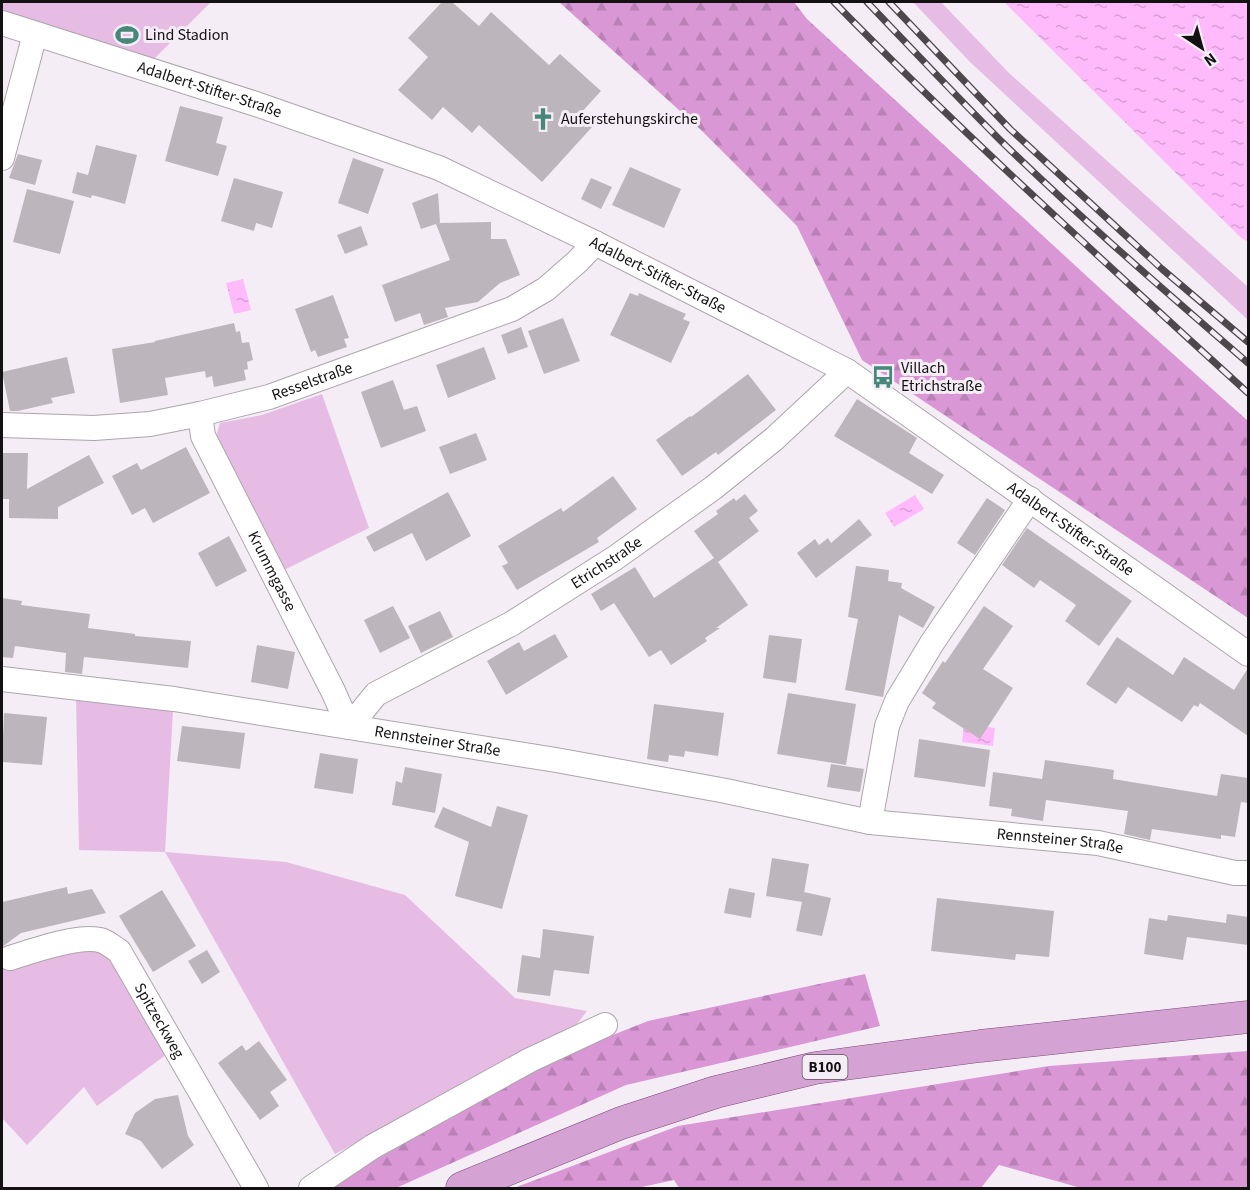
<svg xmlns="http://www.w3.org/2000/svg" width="1250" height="1190" font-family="'Source Sans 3',sans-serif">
  <defs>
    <pattern id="forest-firs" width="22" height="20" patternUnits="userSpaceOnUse" patternTransform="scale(1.5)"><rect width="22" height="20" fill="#d997d5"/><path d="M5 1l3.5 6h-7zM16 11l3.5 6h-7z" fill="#b981b6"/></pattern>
    <pattern id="water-ripples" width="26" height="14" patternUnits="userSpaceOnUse" patternTransform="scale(1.5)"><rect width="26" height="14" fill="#febafa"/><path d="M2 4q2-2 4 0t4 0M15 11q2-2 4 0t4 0" fill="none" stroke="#d99fd5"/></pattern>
  </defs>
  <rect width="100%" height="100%" fill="#f5edf5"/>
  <g fill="#e7bce4">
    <polygon points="2,2 211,2 154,59 2,12"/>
    <polygon points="913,2 941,2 1009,73 1248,287 1248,320 970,62"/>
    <polygon points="322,394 369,528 284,570 218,446 217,433 220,423 262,415"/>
    <polygon points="76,700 173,711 165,852 286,862 405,895 515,998 587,1011 573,1029 335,1154 165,852 79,850"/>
    <path d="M75,949C86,950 97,949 106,957C127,972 156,1028 171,1051L97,1106L84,1087L27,1145L2,1118V957Z"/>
  </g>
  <g fill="url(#forest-firs)">
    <polygon points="559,2 794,2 807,19 1116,303 1248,421 1248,618 862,360 797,226 700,129"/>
    <polygon points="865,974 880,1026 626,1085 396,1188 325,1188 378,1152 540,1064 648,1021"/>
    <polygon points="1248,1051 1248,1188 1081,1188 999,1165 981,1188 679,1188 674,1180 637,1188 514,1188 678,1126 1049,1066"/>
  </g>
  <g fill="url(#water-ripples)">
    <polygon points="1004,2 1248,2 1248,242 1240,237"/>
    <polygon points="243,279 251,310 234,314 226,283"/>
    <polygon points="915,495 924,509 894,527 885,513"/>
    <polygon points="964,724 995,728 993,746 962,742"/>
  </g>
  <g fill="#bdb5bc">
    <polygon points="442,2 452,2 479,26 491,12 549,65 560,54 601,91 580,114 593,126 542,182 479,125 472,133 443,107 432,120 398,90 428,57 408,38"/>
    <polygon points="180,106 223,117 216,143 227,146 218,176 165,161"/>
    <polygon points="96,145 137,155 125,204 92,195 91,198 72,193 77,172 88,175"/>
    <polygon points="18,154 42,160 35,185 9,178"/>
    <polygon points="353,158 384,169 368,214 338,203"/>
    <polygon points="630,167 681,189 664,228 612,205"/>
    <polygon points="234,178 283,192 272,228 256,223 254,231 221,221"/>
    <polygon points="591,178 612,187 601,209 581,199"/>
    <polygon points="27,189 74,201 60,254 13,242"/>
    <polygon points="438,193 440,222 439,223 491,222 491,239 506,239 520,275 500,283 478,302 445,308 448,317 424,325 420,313 395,322 382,285 450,260 436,224 421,229 412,203"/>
    <polygon points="361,226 368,245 345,254 337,235"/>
    <polygon points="630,293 638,296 639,293 686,314 683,319 690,322 671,363 610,335"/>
    <polygon points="333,295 349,338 344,339 347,347 318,357 315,350 311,352 295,309"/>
    <polygon points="563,318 580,361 544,374 528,331"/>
    <polygon points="234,323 236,332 240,331 242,343 249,342 253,360 247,362 248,369 244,370 246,380 214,387 212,376 206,378 205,371 165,378 168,395 120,403 112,349 155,342 155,341"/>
    <polygon points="521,327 528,347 508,354 501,335"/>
    <polygon points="484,347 496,379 448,398 436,365"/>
    <polygon points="67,357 75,393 51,398 53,403 18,411 10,411 2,372"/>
    <polygon points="748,374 776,410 718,455 716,452 682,476 656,440 690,416 691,417"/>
    <polygon points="393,380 404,410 417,406 426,431 381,448 361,392"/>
    <polygon points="857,399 917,438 909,453 944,475 932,494 834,436"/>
    <polygon points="476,433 487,460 450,474 439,447"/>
    <polygon points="186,447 210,493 153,523 145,508 132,515 112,476 137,463 141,470"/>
    <polygon points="2,453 28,453 27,489 89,455 104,483 58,507 58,519 9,518 9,499 2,499"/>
    <polygon points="613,476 637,509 597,538 599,542 517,590 502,566 508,563 498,546 561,508 563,512"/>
    <polygon points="448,492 471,536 426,561 412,533 374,552 366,537"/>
    <polygon points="745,494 758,511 749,518 759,531 718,562 748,605 716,628 720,628 705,638 707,641 671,665 661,650 649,657 614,603 601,611 591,594 635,567 654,598 714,558 694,531 718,514 716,511 734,498 736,501"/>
    <polygon points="987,498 1005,510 975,555 957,543"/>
    <polygon points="859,519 872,535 816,578 797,553 815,539 819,545 828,538 831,543"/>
    <polygon points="1027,528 1132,601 1099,646 1065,621 1076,605 1040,580 1034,588 1002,565"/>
    <polygon points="229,536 247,571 216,587 198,553"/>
    <polygon points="856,566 889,570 888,581 902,583 901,588 935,607 923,628 899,615 883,697 845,690 858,619 848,617"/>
    <polygon points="2,598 22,601 21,605 90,614 88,628 135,634 135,636 191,641 188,668 84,657 82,674 65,672 66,653 15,646 13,658 2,657"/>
    <polygon points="393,606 410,638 380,653 364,620"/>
    <polygon points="984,606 1013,626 983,669 1013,688 980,739 932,708 936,703 922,693 943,661 945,663"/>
    <polygon points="440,611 453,637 421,653 408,626"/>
    <polygon points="555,634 568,657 506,695 487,661 519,642 524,651"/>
    <polygon points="769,635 802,639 796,683 763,678"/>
    <polygon points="1117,637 1173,675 1184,657 1234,690 1248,668 1248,736 1200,703 1198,707 1194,705 1182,722 1128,687 1116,704 1086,684"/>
    <polygon points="257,645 295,652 288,689 251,682"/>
    <polygon points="788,693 856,704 846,765 777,754"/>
    <polygon points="654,704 724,713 718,756 685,751 684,757 669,755 668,762 647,759"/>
    <polygon points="4,713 47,717 42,765 2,762"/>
    <polygon points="182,726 245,733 240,769 177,761"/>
    <polygon points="919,739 990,750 985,787 914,777"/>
    <polygon points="320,753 358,759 353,794 314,788"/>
    <polygon points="1045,760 1114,770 1113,779 1217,796 1221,774 1248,778 1248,803 1241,802 1235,837 1221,835 1221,839 1152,829 1150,840 1124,834 1128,811 1046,800 1043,821 1011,816 1012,809 989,806 993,772 1042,779"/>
    <polygon points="831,764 864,769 860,792 827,787"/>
    <polygon points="405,767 442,774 435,813 392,805 396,781 402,783"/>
    <polygon points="497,806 528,815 502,909 455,896 469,842 434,827 443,807 491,827"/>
    <polygon points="772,858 809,864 803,899 804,892 831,898 822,936 796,931 802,902 766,896"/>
    <polygon points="67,887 68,894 92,889 106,913 21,933 2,947 2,902"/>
    <polygon points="729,888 755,893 751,918 724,913"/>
    <polygon points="162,890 196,946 153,972 119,916"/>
    <polygon points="937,898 1054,911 1049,957 1016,954 1015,960 931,951"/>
    <polygon points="1227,914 1248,917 1248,945 1187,937 1183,960 1144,954 1149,918 1167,921 1168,915 1226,923"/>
    <polygon points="543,929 594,936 589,974 554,970 550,996 517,992 522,955 540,958"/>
    <polygon points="207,950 220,972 202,984 188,961"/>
    <polygon points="259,1041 287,1080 270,1092 279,1106 260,1120 218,1063 242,1045 246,1051"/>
    <polygon points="178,1095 188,1136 194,1145 162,1169 141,1141 125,1134 135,1113 155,1099"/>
  </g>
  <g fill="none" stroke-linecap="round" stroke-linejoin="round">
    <g stroke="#ada5ac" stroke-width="26">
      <g id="minor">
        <path id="s1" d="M2,23L256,104L439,168L595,243L847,371L1248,654"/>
        <polyline points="2,158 35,34"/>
        <path id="s2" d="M200,414L203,436L333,691L349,727L376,694L511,624L615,558L713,488L774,439L847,371"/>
        <path id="s3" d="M2,425L94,428L150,424L200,414L269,397L512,309L546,289L578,261L595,243"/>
        <path id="s4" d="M2,679L174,699L556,760L726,791L870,822L1098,843L1235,873H1248"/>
        <polyline points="870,822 887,726 897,701 932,643 1030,499"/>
        <path id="s5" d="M10,958C32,951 82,933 103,941C108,943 114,948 119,951L256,1188"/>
        <polyline points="311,1188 372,1147 530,1060 605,1025"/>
      </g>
    </g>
    <g stroke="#7f487c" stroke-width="33">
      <polyline id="major" points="462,1188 621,1123 716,1092 815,1068 980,1046 1248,1017"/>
    </g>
    <use href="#minor" stroke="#fff" stroke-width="24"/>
    <use href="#major" stroke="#d4a3d3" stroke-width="32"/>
    <g stroke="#4d484c" stroke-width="7">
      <g id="rail">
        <path d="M834,2C967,138 1108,265 1248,393"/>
        <path d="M867,2C911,48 955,95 1000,140C1080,218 1164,290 1248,363"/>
        <polyline points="889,2 1010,129 1162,269 1248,342"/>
      </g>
    </g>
    <use href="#rail" stroke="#f5edf5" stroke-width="4.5" stroke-dasharray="14" stroke-linecap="butt"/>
  </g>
  <defs>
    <g id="stadium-bare" transform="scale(1.8)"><path d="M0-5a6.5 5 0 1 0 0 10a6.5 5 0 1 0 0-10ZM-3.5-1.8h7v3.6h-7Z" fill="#458779" stroke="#f5edf5" stroke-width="2.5" paint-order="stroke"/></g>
    <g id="church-bare" transform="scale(1.8)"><path d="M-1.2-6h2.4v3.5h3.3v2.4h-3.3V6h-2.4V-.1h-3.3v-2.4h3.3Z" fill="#458779" stroke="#f5edf5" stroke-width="2.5" paint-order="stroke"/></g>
    <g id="bus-bare" transform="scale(1.8)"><path d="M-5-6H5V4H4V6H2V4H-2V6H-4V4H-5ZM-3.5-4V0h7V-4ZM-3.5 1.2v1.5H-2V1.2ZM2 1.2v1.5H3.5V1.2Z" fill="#458779" stroke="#f5edf5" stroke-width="2.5" paint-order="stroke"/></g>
  </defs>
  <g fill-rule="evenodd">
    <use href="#stadium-bare" x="127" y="35"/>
    <use href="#church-bare" x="543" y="119"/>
    <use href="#bus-bare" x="883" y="377"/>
  </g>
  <g text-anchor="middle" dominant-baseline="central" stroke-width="6" stroke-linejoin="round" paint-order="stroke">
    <rect fill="#f5edf5" stroke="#585357" stroke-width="1.5" x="802.5" y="1055" width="45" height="24" rx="4.5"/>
    <g font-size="15" font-weight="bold" fill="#141113">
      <text x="825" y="1067">B100</text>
    </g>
    <g font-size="16" fill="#141113" stroke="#f5edf5" text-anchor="start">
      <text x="145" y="35">Lind Stadion</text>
      <text x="561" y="119">Auferstehungskirche</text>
      <text x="901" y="368">Villach<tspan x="901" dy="18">Etrichstraße</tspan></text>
    </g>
    <g font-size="16" fill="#141113" stroke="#f5edf5">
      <text stroke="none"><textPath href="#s1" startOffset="218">Adalbert-Stifter-Straße</textPath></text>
      <text stroke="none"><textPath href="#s1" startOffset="704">Adalbert-Stifter-Straße</textPath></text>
      <text stroke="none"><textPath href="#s3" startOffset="316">Resselstraße</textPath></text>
      <text stroke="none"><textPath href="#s1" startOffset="1190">Adalbert-Stifter-Straße</textPath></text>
      <text stroke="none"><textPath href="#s2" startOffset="656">Etrichstraße</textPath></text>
      <text stroke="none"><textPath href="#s2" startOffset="174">Krummgasse</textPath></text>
      <text stroke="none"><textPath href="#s4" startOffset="440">Rennsteiner Straße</textPath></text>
      <text stroke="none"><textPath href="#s4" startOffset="1071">Rennsteiner Straße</textPath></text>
      <text stroke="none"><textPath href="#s5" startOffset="195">Spitzeckweg</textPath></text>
    </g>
  </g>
  <rect width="1250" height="1190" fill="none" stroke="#141113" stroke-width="6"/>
  <g transform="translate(1202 48) rotate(144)" stroke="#f5edf5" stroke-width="4.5" paint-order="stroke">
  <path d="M0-4.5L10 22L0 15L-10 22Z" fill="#141113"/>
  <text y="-9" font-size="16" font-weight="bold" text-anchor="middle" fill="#141113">N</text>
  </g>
</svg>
